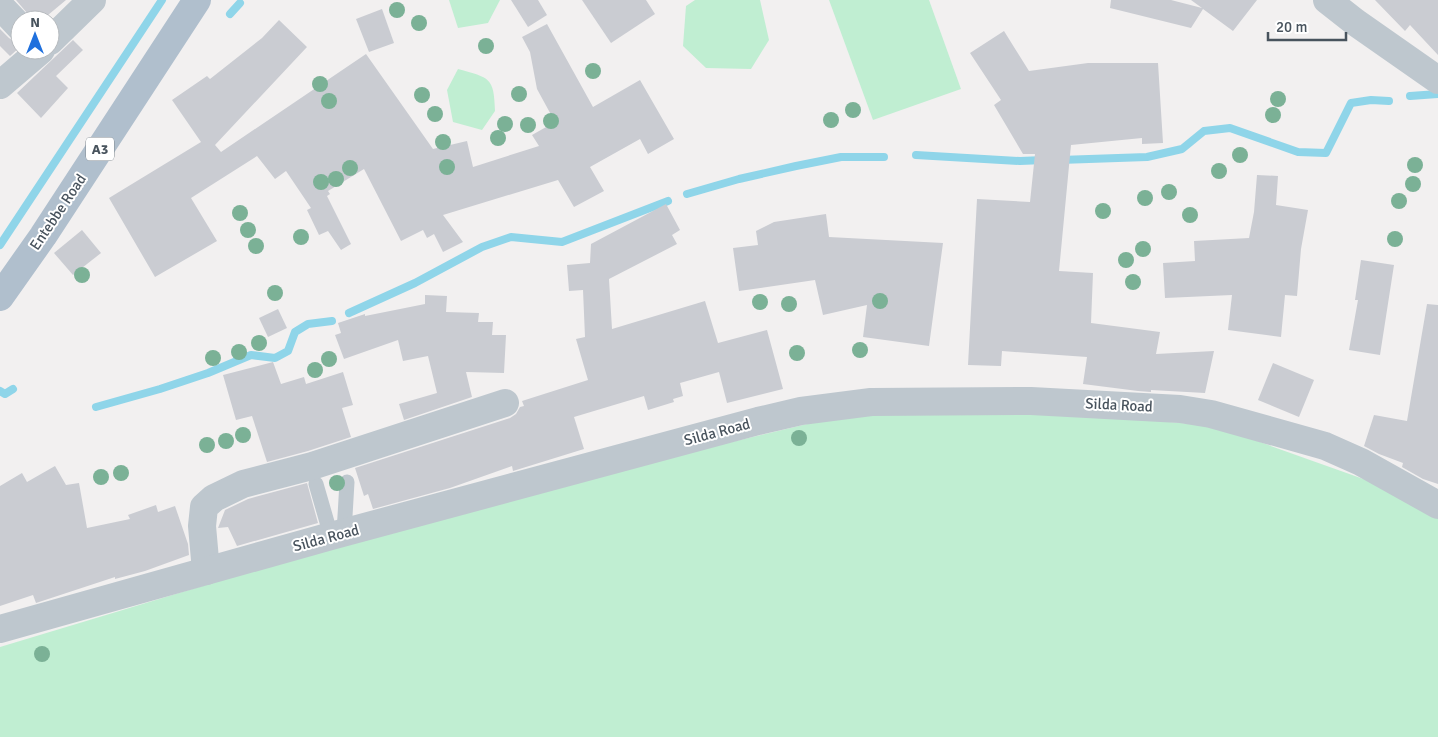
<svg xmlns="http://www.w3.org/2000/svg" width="1438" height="737" font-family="Signika,sans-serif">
  <rect width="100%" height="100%" fill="#f2f0f0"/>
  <g fill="#c0eed2">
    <polygon points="449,0 500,0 488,23 458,28"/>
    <polygon points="695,0 760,0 769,40 751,69 706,68 683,46 686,6"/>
    <polygon points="829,0 929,0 961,89 873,120"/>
    <path d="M458,69C490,78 494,77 495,111L482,130L453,122L447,90Z"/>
    <polygon points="891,408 1021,409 1215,426 1369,481 1438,518 1438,737 0,737 0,647 378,533 611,471 824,420"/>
  </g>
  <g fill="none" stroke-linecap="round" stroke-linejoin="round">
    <g stroke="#8fd5e9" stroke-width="8">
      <polyline points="230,14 240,3"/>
      <polyline points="1410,96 1438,94"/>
      <polyline points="916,155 1020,161 1044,160"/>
      <polyline points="1060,160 1147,157 1182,149 1204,131 1230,128 1298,152 1326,153 1351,103 1371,100 1389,101"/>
      <polyline points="687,194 739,179 796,166 841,157 884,157"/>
      <polyline points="0,245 162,0"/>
      <polyline points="349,313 415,283 482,247 511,237 562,242 668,201"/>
      <polyline points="0,391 5,394 13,389"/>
      <polyline points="96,407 160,389 208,373 251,355 275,358 288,351 295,332 308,324 332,321"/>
    </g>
  </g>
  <g fill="#caccd2">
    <polygon points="16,0 66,0 48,15 51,18 49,20 33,20"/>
    <polygon points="511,0 538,0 547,15 528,27"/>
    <polygon points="582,0 646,0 655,14 611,43"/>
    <polygon points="1111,0 1171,0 1202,8 1191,0 1257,0 1233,31 1203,9 1191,28 1110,8"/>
    <polygon points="1375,0 1438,0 1438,55 1410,25 1405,31"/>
    <polygon points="382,9 394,43 369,52 356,19"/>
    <polygon points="279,20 307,47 215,145 221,152 366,54 433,149 467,141 473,167 539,146 532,135 555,122 537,89 530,52 522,37 547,24 593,107 640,80 674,139 648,154 640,139 590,167 604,191 574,207 558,180 443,215 463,242 443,252 434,234 427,238 423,230 401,241 364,169 328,191 330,194 327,196 351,244 341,250 328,231 319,235 307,210 311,208 286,171 275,179 257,156 191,198 217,241 155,277 109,198 201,142 172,100 207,76 210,79 262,38"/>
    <polygon points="0,29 9,38 15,42 20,42 20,47 10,56 0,46"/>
    <polygon points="1004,31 1029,71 1088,63 1158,63 1163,143 1142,144 1142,138 1071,145 1059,271 1093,273 1091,323 1160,332 1156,354 1214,351 1205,393 1151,390 1151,392 1138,391 1083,384 1087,357 1002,351 1001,366 968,365 977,199 1030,202 1035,154 1023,154 994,105 1001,100 970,53"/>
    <polygon points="73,40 83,50 56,76 68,88 41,118 17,93"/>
    <polygon points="1257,175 1278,176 1276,205 1308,210 1301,249 1297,296 1285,295 1281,337 1228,330 1232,295 1165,298 1163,263 1195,261 1194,241 1249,238 1254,212"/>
    <polygon points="666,204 680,230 672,235 677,244 609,279 612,329 705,301 718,343 767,330 783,389 727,403 719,372 680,383 683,396 673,399 674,402 648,410 644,396 574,417 584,449 513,471 512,466 450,488 373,509 368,494 364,496 355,468 510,418 516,414 520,407 524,406 522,401 588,380 576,339 585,337 583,290 569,291 567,265 590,263 591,244"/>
    <polygon points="826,214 829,237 943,243 929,346 863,337 867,305 823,315 815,280 739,291 733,248 758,245 756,231 774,222"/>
    <polygon points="82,230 101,253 73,275 54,253"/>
    <polygon points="1361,260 1394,265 1380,355 1349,350 1358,300 1355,300"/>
    <polygon points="425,295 447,296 446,312 479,313 478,322 493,322 492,335 506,335 504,373 466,372 472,397 404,420 399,404 437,393 428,356 403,361 398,340 344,359 335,335 341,333 338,323 365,314 365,316 425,304"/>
    <polygon points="1427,304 1438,305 1438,484 1423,479 1402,467 1403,463 1379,454 1364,446 1374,415 1407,421"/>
    <polygon points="278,309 287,328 268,337 259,318"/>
    <polygon points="273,362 281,384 304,377 306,384 343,372 353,405 342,408 351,437 308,451 267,462 252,416 236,420 223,375"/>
    <polygon points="1273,363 1314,380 1299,417 1258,400"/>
    <polygon points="55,466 66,485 79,483 87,528 130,519 128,515 156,505 158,512 175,506 188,544 189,555 145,571 115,579 115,577 36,603 33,595 0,606 0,486 22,473 27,482"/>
    <polygon points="307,483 318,523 237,546 228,527 218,528 225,510 248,499"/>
  </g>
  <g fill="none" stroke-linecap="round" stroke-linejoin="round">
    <g stroke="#bec7ce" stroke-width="15">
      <polyline points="316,484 331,536"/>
      <polyline points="344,533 347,482"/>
    </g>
    <g stroke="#bec7ce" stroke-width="28">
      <polyline points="1327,0 1355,22 1438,80"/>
      <polyline points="0,6 20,27"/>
      <polyline points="50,41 92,0"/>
      <polyline points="0,85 41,50"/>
      <polyline points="206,571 202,526 204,507 214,498 243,484 312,466 505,403"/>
      <polyline points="0,629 331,536 758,421 801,411 871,402 1031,401 1180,409 1211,414 1325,446 1361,462 1438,505"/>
    </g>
    <polyline stroke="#b0bfcd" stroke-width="28" points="0,297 43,236 197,0"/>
  </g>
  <g fill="#7bb196">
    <circle cx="397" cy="10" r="8"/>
    <circle cx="419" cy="23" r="8"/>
    <circle cx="486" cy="46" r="8"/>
    <circle cx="593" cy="71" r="8"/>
    <circle cx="320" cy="84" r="8"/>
    <circle cx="519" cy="94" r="8"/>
    <circle cx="422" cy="95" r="8"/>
    <circle cx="1278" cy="99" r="8"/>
    <circle cx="329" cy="101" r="8"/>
    <circle cx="853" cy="110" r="8"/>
    <circle cx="435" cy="114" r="8"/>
    <circle cx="1273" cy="115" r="8"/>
    <circle cx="831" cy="120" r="8"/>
    <circle cx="551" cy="121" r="8"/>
    <circle cx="505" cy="124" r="8"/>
    <circle cx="528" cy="125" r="8"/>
    <circle cx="498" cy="138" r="8"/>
    <circle cx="443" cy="142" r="8"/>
    <circle cx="1240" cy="155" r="8"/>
    <circle cx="1415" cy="165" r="8"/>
    <circle cx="447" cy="167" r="8"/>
    <circle cx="350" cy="168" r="8"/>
    <circle cx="1219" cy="171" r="8"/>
    <circle cx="336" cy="179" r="8"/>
    <circle cx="321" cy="182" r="8"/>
    <circle cx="1413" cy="184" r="8"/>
    <circle cx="1169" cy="192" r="8"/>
    <circle cx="1145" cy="198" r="8"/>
    <circle cx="1399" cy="201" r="8"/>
    <circle cx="1103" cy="211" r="8"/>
    <circle cx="240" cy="213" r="8"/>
    <circle cx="1190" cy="215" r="8"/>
    <circle cx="248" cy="230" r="8"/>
    <circle cx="301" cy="237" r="8"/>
    <circle cx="1395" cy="239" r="8"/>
    <circle cx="256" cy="246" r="8"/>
    <circle cx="1143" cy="249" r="8"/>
    <circle cx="1126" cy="260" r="8"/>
    <circle cx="82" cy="275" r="8"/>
    <circle cx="1133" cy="282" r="8"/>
    <circle cx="275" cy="293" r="8"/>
    <circle cx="880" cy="301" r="8"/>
    <circle cx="760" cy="302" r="8"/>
    <circle cx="789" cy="304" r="8"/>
    <circle cx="259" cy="343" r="8"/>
    <circle cx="860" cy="350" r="8"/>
    <circle cx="239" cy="352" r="8"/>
    <circle cx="797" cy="353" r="8"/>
    <circle cx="213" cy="358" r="8"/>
    <circle cx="329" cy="359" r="8"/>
    <circle cx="315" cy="370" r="8"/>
    <circle cx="243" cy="435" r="8"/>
    <circle cx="799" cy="438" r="8"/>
    <circle cx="226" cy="441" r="8"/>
    <circle cx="207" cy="445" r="8"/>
    <circle cx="121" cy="473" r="8"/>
    <circle cx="101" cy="477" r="8"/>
    <circle cx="337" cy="483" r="8"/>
    <circle cx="42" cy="654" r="8"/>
  </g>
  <g text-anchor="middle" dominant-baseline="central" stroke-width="4" stroke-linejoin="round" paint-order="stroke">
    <rect fill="#fff" stroke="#7f878e" stroke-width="1" x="86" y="137.5" width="28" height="23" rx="4"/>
    <g font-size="14" font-weight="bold" fill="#48535d">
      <text x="100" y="149">A3</text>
    </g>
    <g font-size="15" fill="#48535d" stroke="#fff">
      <text transform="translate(58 212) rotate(-56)">Entebbe Road</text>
      <text transform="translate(1119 405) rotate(3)">Silda Road</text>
      <text transform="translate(717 432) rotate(-15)">Silda Road</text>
      <text transform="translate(326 538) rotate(-15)">Silda Road</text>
    </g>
  </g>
  <g transform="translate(35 35)"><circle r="24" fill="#ffffff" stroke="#b6babe"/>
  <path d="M0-4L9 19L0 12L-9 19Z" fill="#1f70dd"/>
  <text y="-8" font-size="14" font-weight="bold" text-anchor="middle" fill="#48535d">N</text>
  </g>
  <path d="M1268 32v8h78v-8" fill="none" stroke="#48535d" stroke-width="2.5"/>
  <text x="1276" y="32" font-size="15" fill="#48535d" stroke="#ffffff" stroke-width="4" paint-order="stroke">20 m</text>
</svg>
